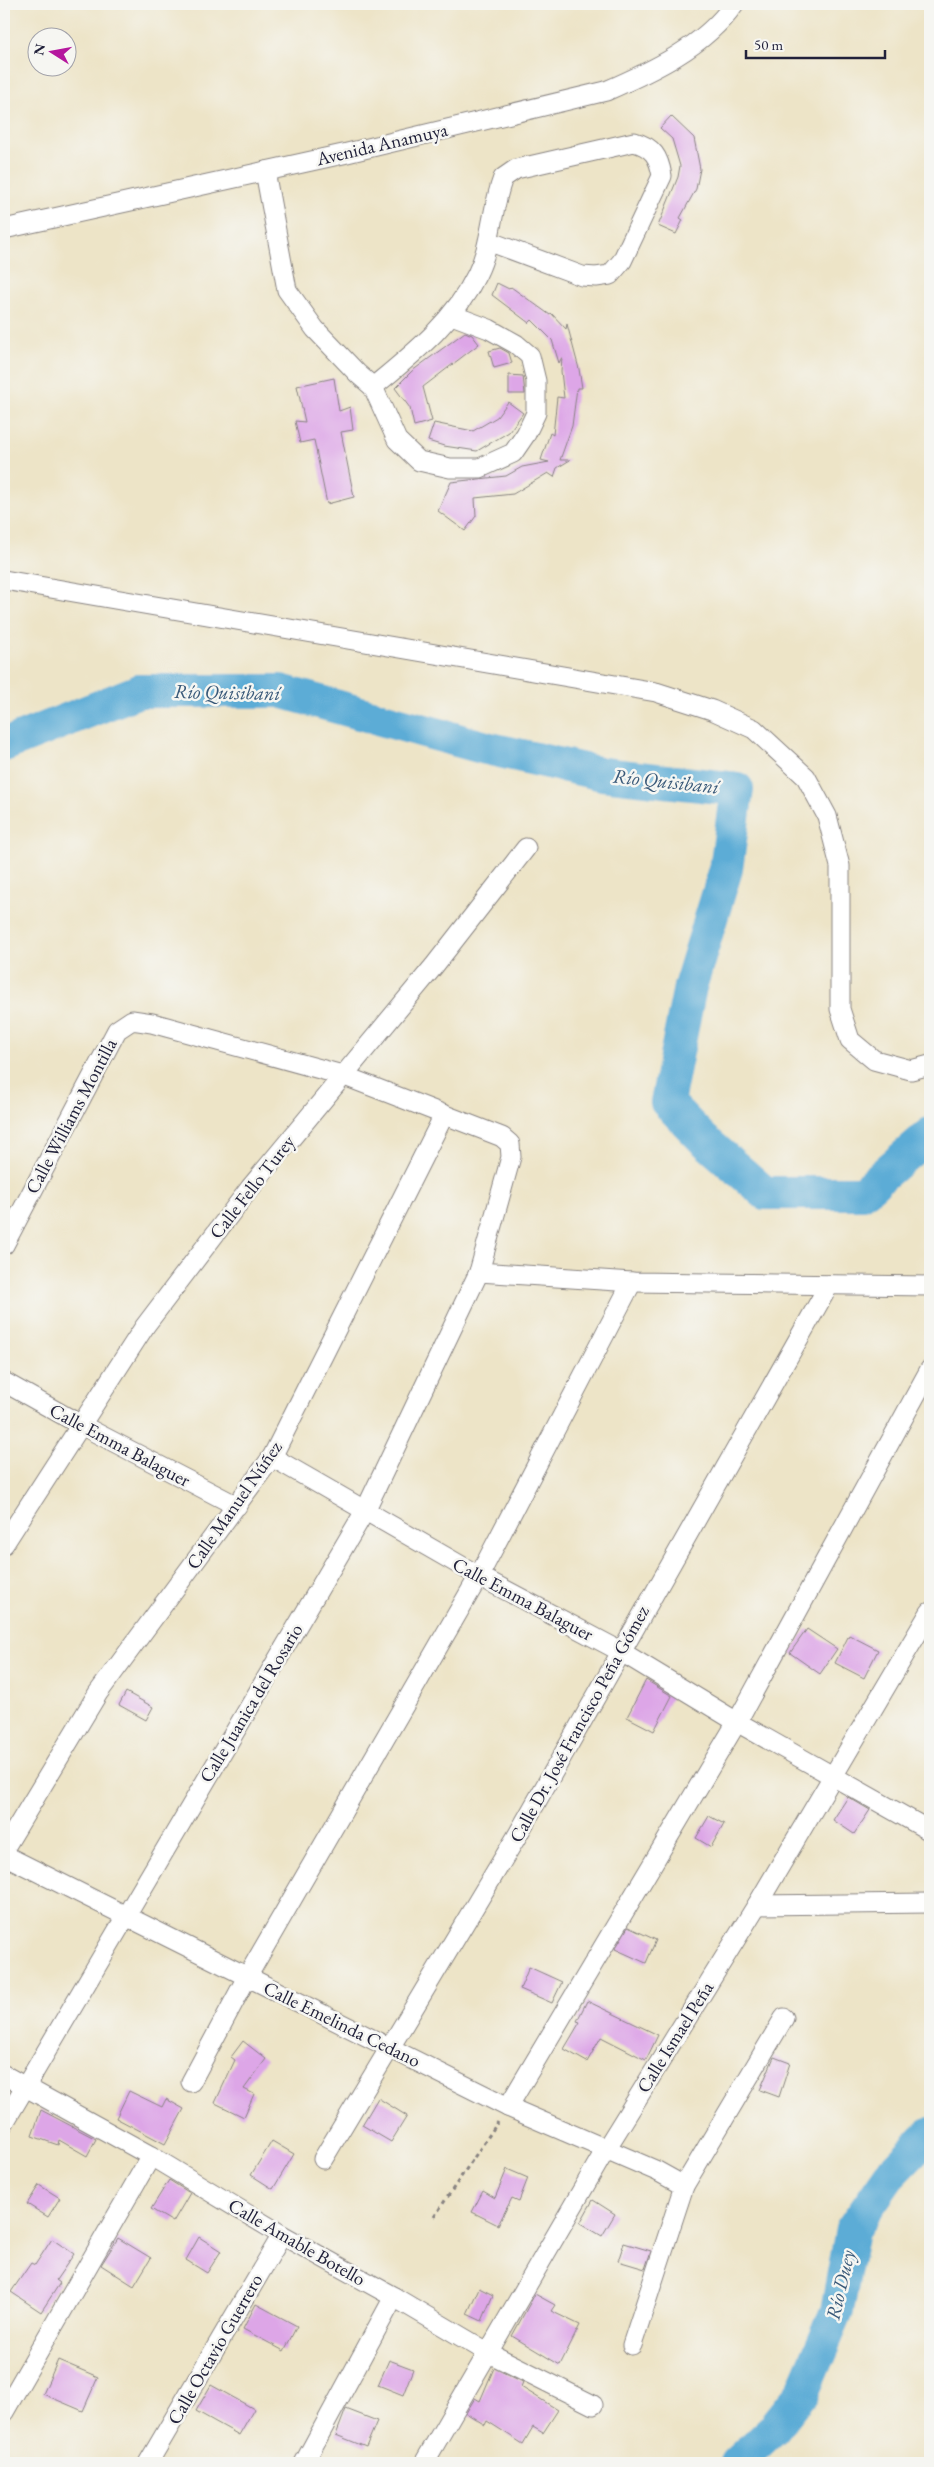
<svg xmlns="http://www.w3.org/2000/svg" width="934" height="2467" font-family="'EB Garamond',serif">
  <rect width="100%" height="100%" fill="#f6f6f2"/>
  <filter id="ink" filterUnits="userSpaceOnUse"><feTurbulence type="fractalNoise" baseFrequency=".02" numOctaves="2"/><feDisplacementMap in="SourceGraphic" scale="10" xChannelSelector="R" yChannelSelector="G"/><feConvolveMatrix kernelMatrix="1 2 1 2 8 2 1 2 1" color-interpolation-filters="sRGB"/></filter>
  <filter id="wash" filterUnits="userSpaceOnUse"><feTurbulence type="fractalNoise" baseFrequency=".0096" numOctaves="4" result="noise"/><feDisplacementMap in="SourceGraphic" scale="20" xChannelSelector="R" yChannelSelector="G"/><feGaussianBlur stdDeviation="1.12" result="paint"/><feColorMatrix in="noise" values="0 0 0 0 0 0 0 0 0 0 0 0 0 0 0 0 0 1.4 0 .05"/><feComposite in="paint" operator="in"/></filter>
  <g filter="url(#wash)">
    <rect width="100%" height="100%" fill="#ede4c7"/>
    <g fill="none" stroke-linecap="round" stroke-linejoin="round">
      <g stroke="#5bacd6" stroke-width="34">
        <polyline points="4,745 139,691 280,691 486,748 602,774 737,789 726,869 690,987 667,1102 703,1139 765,1193 862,1193 930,1134"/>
        <polyline points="737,2463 773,2429 802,2393 837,2311 852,2229 889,2176 930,2134"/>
      </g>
    </g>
    <g id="blocks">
      <g fill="#dda6e7">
        <polygon points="671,116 694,138 700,169 696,189 680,218 683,220 676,234 658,226 678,177 680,166 672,139 660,128"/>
        <polygon points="497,283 509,289 511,287 550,315 551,313 566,329 567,324 579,369 582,388 577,388 572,426 560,460 570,460 557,468 554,477 548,473 513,494 475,498 476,516 465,531 438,511 451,482 506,476 522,467 549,462 541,460 550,433 553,435 557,397 564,398 561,371 562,357 559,363 552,340 532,320 529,323 492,295"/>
        <polygon points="465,332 472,335 479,344 423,387 432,421 414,426 410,408 395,388 412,371"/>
        <polygon points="500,348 509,353 512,363 494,368 489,351"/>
        <polygon points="509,375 523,376 525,394 509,394"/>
        <polygon points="334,378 339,411 350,407 353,430 341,432 354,497 327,504 314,440 300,443 295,421 305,422 297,386"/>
        <polygon points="508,402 523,413 509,432 477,451 444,446 428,441 434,423 473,431 497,417"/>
        <polygon points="807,1629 837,1649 820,1674 790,1653"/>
        <polygon points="849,1635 878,1650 864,1678 835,1663"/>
        <polygon points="646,1680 672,1696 654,1731 627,1717"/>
        <polygon points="126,1692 153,1707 146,1720 119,1705"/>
        <polygon points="848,1797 870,1810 854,1834 833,1820"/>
        <polygon points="709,1816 724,1824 711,1847 696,1838"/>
        <polygon points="628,1927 656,1940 646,1963 615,1949"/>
        <polygon points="529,1967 562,1982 552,2003 520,1989"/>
        <polygon points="587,2001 658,2035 646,2060 601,2037 587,2062 564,2049 580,2022 577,2021"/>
        <polygon points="243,2041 266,2059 244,2089 254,2094 244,2117 215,2103 235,2060 231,2057"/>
        <polygon points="774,2057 790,2063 779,2097 760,2090"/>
        <polygon points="129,2091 162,2107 166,2099 184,2109 165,2144 116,2118"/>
        <polygon points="378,2098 407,2116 391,2142 362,2125"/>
        <polygon points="41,2110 96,2139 87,2156 59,2140 58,2145 32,2136"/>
        <polygon points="272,2141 294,2154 273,2189 251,2175"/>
        <polygon points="507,2169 528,2178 519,2201 512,2198 498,2225 472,2212 483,2191 495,2198"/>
        <polygon points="169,2180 190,2193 173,2222 151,2209"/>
        <polygon points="39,2185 60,2198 48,2217 27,2204"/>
        <polygon points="593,2200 615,2214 602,2236 580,2223"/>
        <polygon points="199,2237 221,2251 207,2273 186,2260"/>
        <polygon points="118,2238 151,2258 134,2286 101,2265"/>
        <polygon points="52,2239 74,2254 56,2280 60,2283 41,2312 11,2292 31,2263 35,2265"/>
        <polygon points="624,2243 651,2251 645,2269 618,2261"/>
        <polygon points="479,2288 493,2295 482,2321 467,2314"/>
        <polygon points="535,2294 555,2305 551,2311 580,2325 560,2365 512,2336"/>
        <polygon points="256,2304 297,2326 284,2351 243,2329"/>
        <polygon points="58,2360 98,2377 83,2411 43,2394"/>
        <polygon points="389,2360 413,2369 403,2395 378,2385"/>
        <polygon points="494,2368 523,2382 521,2387 558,2410 543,2433 533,2427 523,2444 487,2421 485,2425 466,2413 475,2398 480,2401"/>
        <polygon points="211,2385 254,2409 239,2435 196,2411"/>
        <polygon points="346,2409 377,2421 366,2447 336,2435"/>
      </g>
    </g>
  </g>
  <g filter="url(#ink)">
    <use href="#blocks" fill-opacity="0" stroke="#888381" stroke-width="1"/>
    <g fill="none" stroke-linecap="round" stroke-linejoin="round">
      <g stroke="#888381" stroke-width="21">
        <g id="street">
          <polyline points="265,171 287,290 315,329 358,374 373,387 397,440 419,461 450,468 480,468 513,453 526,434 536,413 536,381 530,356 516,344 489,329 452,315"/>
          <path d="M4,229L343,154L606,91C652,71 704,47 734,4"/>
          <path d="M373,387C413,354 454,322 477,274C492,244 491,209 503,178L516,169L634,142C653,147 659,157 662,176L622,261L610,275L596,277L582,276L488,241"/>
          <polyline points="4,580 656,692 712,710 754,729 806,777 827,816 840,866 840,1009 850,1040 874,1060 911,1070 930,1065"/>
          <polyline points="4,1245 117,1030 132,1020 152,1023 342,1075 502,1137 510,1144 511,1157 479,1272 365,1511 4,2123"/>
          <polyline points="479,1272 632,1282 930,1286"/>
          <polyline points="4,1382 81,1425 237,1506"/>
          <polyline points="272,1457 479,1576 620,1651 737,1722 930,1831"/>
          <polyline points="4,1544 145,1326 250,1188 434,966 526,848"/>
          <polyline points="4,1849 98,1693 272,1457 444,1115"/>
          <polyline points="4,1855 508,2107 657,2171 684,2186"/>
          <polyline points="757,1905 930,1903"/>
          <polyline points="4,2075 151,2156 282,2235 394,2297 489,2353 593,2405"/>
          <polyline points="191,2082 247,1977 479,1576 632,1282"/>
          <polyline points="508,2107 737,1722 930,1369"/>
          <polyline points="323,2159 517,1836 829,1285"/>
          <polyline points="632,2345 684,2186 784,2018"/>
          <polyline points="4,2412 151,2156"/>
          <polyline points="148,2463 282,2235"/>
          <polyline points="304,2463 394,2297"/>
          <polyline points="424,2463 606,2149 757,1905 930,1612"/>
        </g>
      </g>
      <polyline stroke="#888381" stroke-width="3" stroke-dasharray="4 4" stroke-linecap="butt" points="434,2217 498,2122"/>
      <use href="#street" stroke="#fff" stroke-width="19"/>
    </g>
  </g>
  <g text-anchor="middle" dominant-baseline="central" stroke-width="5" stroke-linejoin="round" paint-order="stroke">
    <g font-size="19" fill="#22223b" stroke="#f6f6f2">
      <text transform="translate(382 144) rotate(-13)">Avenida Anamuya</text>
      <text transform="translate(71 1116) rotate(-62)">Calle Williams Montilla</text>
      <text transform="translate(252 1187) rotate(-52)">Calle Fello Turey</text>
      <text transform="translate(120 1445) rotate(28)">Calle Emma Balaguer</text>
      <text transform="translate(234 1505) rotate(-55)">Calle Manuel Núñez</text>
      <text transform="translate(523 1599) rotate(28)">Calle Emma Balaguer</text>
      <text transform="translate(251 1703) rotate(-59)">Calle Juanica del Rosario</text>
      <text transform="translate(579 1724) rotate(-61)">Calle Dr. José Francisco Peña Gómez</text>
      <text transform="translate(342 2024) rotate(26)">Calle Emelinda Cedano</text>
      <text transform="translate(675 2037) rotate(-58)">Calle Ismael Peña</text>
      <text transform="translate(297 2242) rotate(30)">Calle Amable Botello</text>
      <text transform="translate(215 2349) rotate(-60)">Calle Octavio Guerrero</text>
    </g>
    <g font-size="20" font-style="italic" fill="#395979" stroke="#f6f6f2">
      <text transform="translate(227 692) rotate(1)">Río Quisibaní</text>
      <text transform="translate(666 781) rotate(6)">Río Quisibaní</text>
      <text transform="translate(840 2285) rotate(-77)">Río Duey</text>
    </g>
  </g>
  <rect width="934" height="2467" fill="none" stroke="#f6f6f2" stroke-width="20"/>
  <g transform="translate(52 52) rotate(281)"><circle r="24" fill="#f6f6f2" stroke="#a1a1a9"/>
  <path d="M0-4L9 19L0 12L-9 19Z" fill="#b5179e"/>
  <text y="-8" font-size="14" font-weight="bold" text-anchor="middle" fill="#22223b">N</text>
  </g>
  <path d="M746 50v8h139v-8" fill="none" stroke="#22223b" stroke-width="2.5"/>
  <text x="754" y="50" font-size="15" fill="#22223b" stroke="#f6f6f2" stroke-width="4" paint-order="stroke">50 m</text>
</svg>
